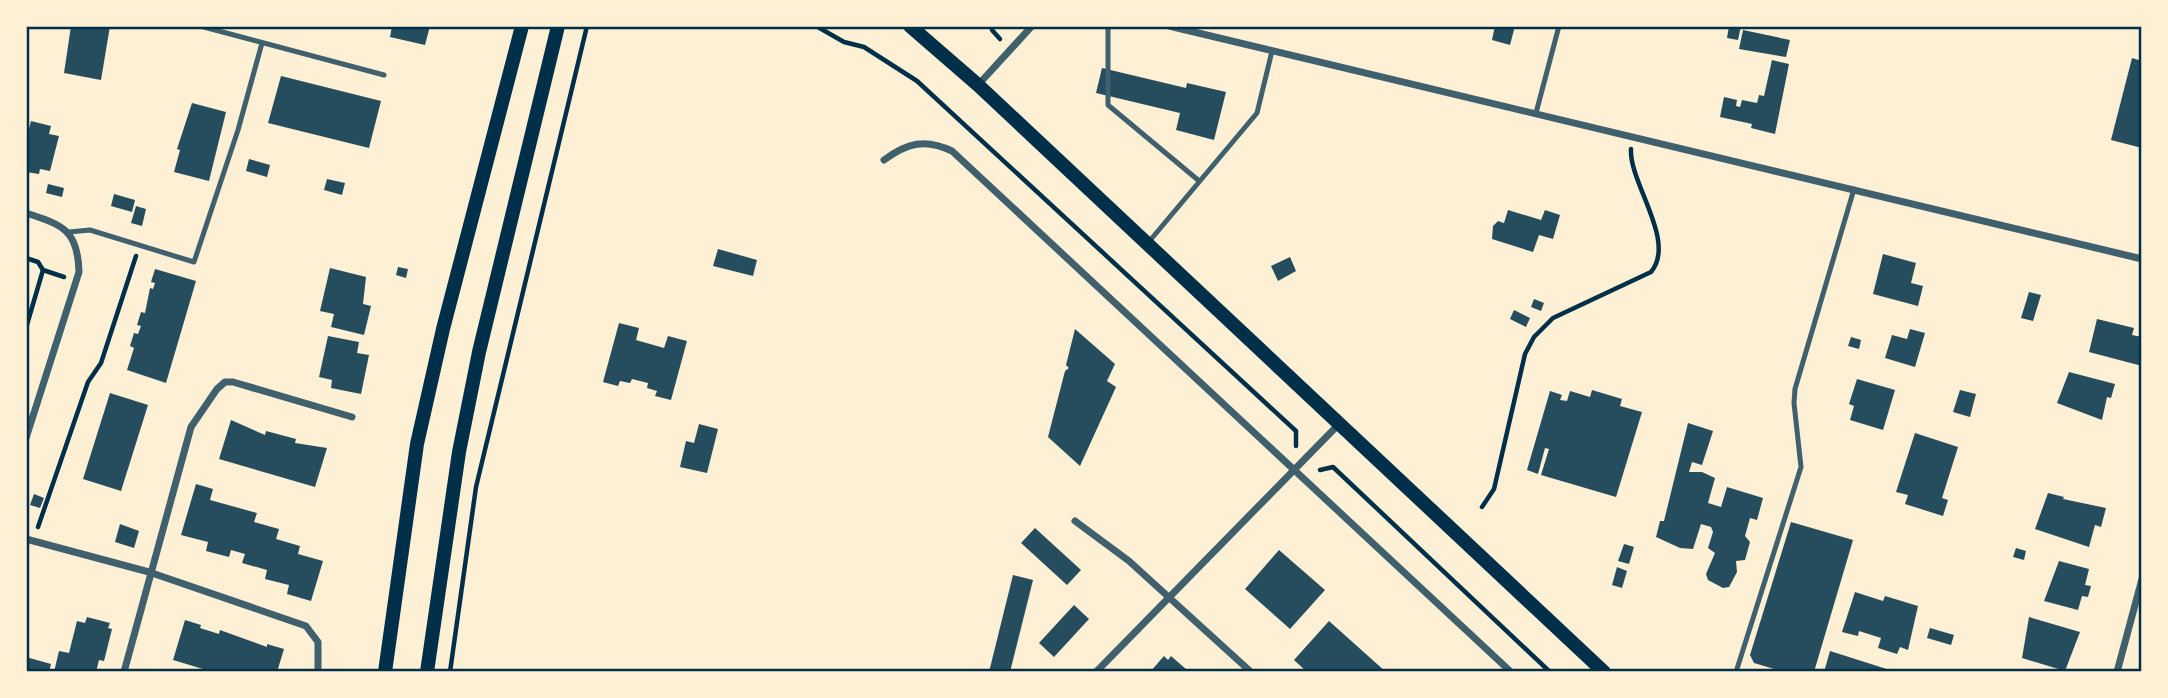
<svg xmlns="http://www.w3.org/2000/svg" width="2168" height="698" font-family="'Varela Round',sans-serif">
  <rect width="100%" height="100%" fill="#fdf0d5"/>
  <g fill="#264d5e">
    <polygon points="71,26 110,26 101,80 64,73"/>
    <polygon points="392,26 430,26 425,45 390,37"/>
    <polygon points="1495,26 1515,26 1510,45 1492,40"/>
    <polygon points="1729,26 1741,26 1738,40 1727,38"/>
    <polygon points="1743,30 1790,40 1786,57 1739,49"/>
    <polygon points="2132,58 2142,61 2142,148 2111,140"/>
    <polygon points="1772,60 1789,64 1775,134 1751,128 1752,124 1720,117 1724,97 1737,100 1736,106 1740,107 1742,100 1757,103 1759,95 1764,96"/>
    <polygon points="1102,68 1186,88 1187,83 1226,92 1214,140 1176,130 1180,113 1096,93"/>
    <polygon points="281,76 381,101 369,148 268,123"/>
    <polygon points="192,103 226,112 209,181 174,172 180,150 177,149"/>
    <polygon points="31,121 51,126 49,134 59,136 50,171 40,169 39,174 26,172 26,140"/>
    <polygon points="249,159 270,165 267,177 246,171"/>
    <polygon points="327,179 345,183 342,195 324,190"/>
    <polygon points="48,184 64,188 62,197 46,193"/>
    <polygon points="114,194 135,200 132,212 111,206"/>
    <polygon points="136,206 146,209 142,226 131,223"/>
    <polygon points="1508,210 1541,220 1545,210 1560,215 1553,239 1539,235 1533,252 1492,239 1493,226 1498,221 1504,223"/>
    <polygon points="718,249 757,260 753,276 713,266"/>
    <polygon points="1883,254 1916,263 1911,283 1923,286 1918,306 1873,294"/>
    <polygon points="1290,257 1296,271 1278,281 1271,266"/>
    <polygon points="398,267 408,269 406,278 396,275"/>
    <polygon points="330,268 366,277 363,304 371,306 364,335 331,327 334,314 320,311"/>
    <polygon points="155,269 196,281 166,383 127,370 134,348 130,346 134,333 138,334 141,326 137,325 141,312 145,313 150,288 153,289 155,283 151,282"/>
    <polygon points="2029,292 2041,295 2033,321 2021,318"/>
    <polygon points="1534,299 1544,303 1541,311 1531,307"/>
    <polygon points="1514,310 1530,318 1526,327 1510,319"/>
    <polygon points="2097,319 2134,328 2132,335 2142,337 2142,366 2089,352"/>
    <polygon points="619,323 639,328 636,340 664,348 668,336 687,341 671,400 655,396 657,391 647,388 648,383 632,379 630,383 620,381 618,386 603,382"/>
    <polygon points="1075,329 1115,364 1107,381 1116,387 1080,466 1048,437 1065,371 1069,368 1066,365"/>
    <polygon points="1910,329 1925,333 1915,367 1885,358 1892,335 1907,339"/>
    <polygon points="328,336 359,342 357,353 369,355 361,394 331,388 332,380 319,377"/>
    <polygon points="1851,337 1861,340 1859,349 1848,346"/>
    <polygon points="2069,372 2115,384 2111,398 2107,397 2102,420 2057,403"/>
    <polygon points="1857,379 1895,390 1883,430 1850,420 1854,406 1849,404"/>
    <polygon points="1592,390 1622,399 1620,406 1642,412 1616,497 1541,475 1549,449 1545,448 1538,474 1527,470 1550,391 1562,395 1560,400 1567,401 1570,391 1590,397"/>
    <polygon points="1960,390 1976,394 1970,417 1953,412"/>
    <polygon points="110,393 148,405 121,491 83,479"/>
    <polygon points="231,420 265,435 266,431 296,439 295,443 327,448 315,487 219,459"/>
    <polygon points="1688,423 1713,431 1702,465 1692,462 1689,472 1702,472 1715,478 1708,503 1721,507 1727,487 1763,498 1757,520 1750,518 1745,536 1750,542 1745,560 1736,561 1737,572 1729,587 1723,588 1708,580 1706,574 1715,553 1708,548 1713,532 1711,527 1701,524 1693,549 1680,548 1656,537 1660,521 1664,521"/>
    <polygon points="699,424 718,429 707,473 680,467 686,441 694,443"/>
    <polygon points="1915,433 1958,447 1942,498 1948,500 1943,516 1905,504 1908,495 1896,492"/>
    <polygon points="196,484 213,489 210,500 257,513 254,522 279,529 276,539 300,546 298,554 323,561 311,601 287,594 289,585 265,579 267,570 242,563 245,554 231,550 229,557 206,551 208,542 181,535"/>
    <polygon points="2048,493 2064,497 2063,499 2106,508 2101,527 2095,525 2089,547 2035,529"/>
    <polygon points="34,494 44,498 40,508 30,505"/>
    <polygon points="1791,522 1853,540 1814,672 1784,672 1754,663 1750,655"/>
    <polygon points="120,524 139,531 134,548 115,542"/>
    <polygon points="1035,528 1081,570 1067,585 1021,543"/>
    <polygon points="1624,544 1634,547 1629,564 1618,561"/>
    <polygon points="2016,548 2026,551 2024,560 2013,557"/>
    <polygon points="1279,550 1325,590 1290,629 1245,589"/>
    <polygon points="2059,561 2089,569 2085,585 2091,586 2088,597 2082,596 2078,610 2044,601"/>
    <polygon points="1617,567 1627,571 1622,588 1612,585"/>
    <polygon points="1013,575 1033,580 1010,672 989,672"/>
    <polygon points="1855,592 1883,601 1885,596 1918,606 1908,650 1900,647 1897,654 1878,648 1881,638 1859,631 1858,636 1842,632"/>
    <polygon points="1074,605 1089,619 1054,657 1039,643"/>
    <polygon points="87,617 110,623 108,628 112,629 104,661 99,660 96,672 54,672 59,651 69,653 77,621 85,623"/>
    <polygon points="2029,617 2080,632 2065,671 2022,658"/>
    <polygon points="185,620 201,625 200,628 219,634 220,630 267,647 267,644 284,649 277,672 213,672 173,660"/>
    <polygon points="1329,621 1386,672 1307,672 1294,660"/>
    <polygon points="1930,628 1954,635 1951,645 1927,638"/>
    <polygon points="1830,651 1893,671 1893,672 1824,672"/>
    <polygon points="1164,656 1168,660 1171,656 1187,670 1150,672"/>
    <polygon points="26,657 51,664 49,672 26,672"/>
  </g>
  <g fill="none" stroke-linecap="round" stroke-linejoin="round">
    <g stroke="#003049" stroke-width="4.5">
      <polyline points="816,26 844,42 864,47 917,81 1296,431 1296,446"/>
      <polyline points="992,30 1000,39"/>
      <polyline points="26,258 38,262 43,270 64,277"/>
      <polyline points="26,328 43,270"/>
      <polyline points="1320,470 1333,467 1550,672"/>
      <path d="M1482,507L1494,489L1525,354L1534,337L1553,318L1651,272C1677,241 1629,183 1631,149"/>
      <polyline points="38,527 88,382 101,363 136,256"/>
      <polyline points="450,672 476,487 587,26"/>
    </g>
    <g stroke="#3f606c" stroke-width="5">
      <polyline points="200,26 384,75"/>
      <polyline points="1108,26 1108,105 1198,180"/>
      <polyline points="1536,113 1559,26"/>
      <polyline points="69,232 90,230 194,262 238,130 262,43"/>
      <polyline points="1147,244 1257,113 1272,51"/>
      <polyline points="1736,672 1801,467 1794,403 1795,389 1854,189"/>
    </g>
    <g stroke="#3f606c" stroke-width="7">
      <polyline points="1169,26 2142,259"/>
      <polyline points="978,85 1032,26"/>
      <path d="M884,160C907,143 925,138 952,151L1511,672"/>
      <path d="M26,213C63,225 78,230 79,272L26,438"/>
      <polyline points="1075,521 1129,561 1251,672"/>
      <polyline points="26,539 149,572 306,626 318,642 318,672"/>
      <polyline points="124,672 191,427 217,389 225,382 233,382 352,417"/>
      <polyline points="1096,672 1339,424"/>
      <polyline points="2117,672 2142,579"/>
    </g>
    <g stroke="#003049" stroke-width="14">
      <polyline points="910,26 978,85 1604,672"/>
      <polyline points="385,672 417,444 443,329 522,26"/>
      <polyline points="427,672 459,452 479,352 558,26"/>
    </g>
  </g>
  <rect width="2168" height="698" fill="none" stroke="#fdf0d5" stroke-width="56"/>
  <rect x="28" y="28" width="2112" height="642" fill="none" stroke="#003049" stroke-width="2.5"/>
</svg>
